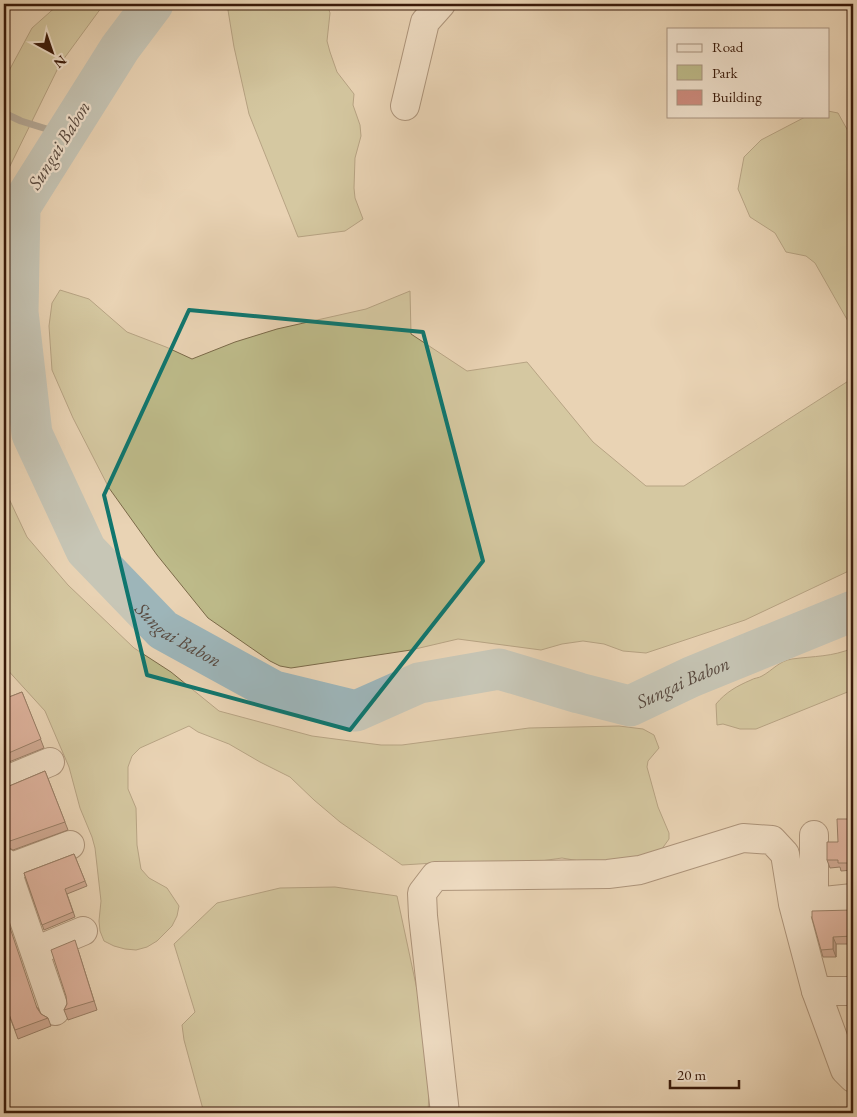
<svg xmlns="http://www.w3.org/2000/svg" width="857" height="1117" font-family="'EB Garamond',serif">
  <rect width="100%" height="100%" fill="#e9d3b4"/>
  <filter id="stains"><feTurbulence type="fractalNoise" baseFrequency=".004" numOctaves="4"/><feColorMatrix values="0 0 0 0 .2 0 0 0 0 .09 0 0 0 0 .02 0 0 0 .5 -.17"/></filter>
  <radialGradient id="worn" r=".72"><stop offset=".6" stop-color="#630" stop-opacity="0"/><stop offset="1" stop-color="#630" stop-opacity=".3"/></radialGradient>
  <g fill="#bdba89" stroke="#7b6a49">
    <polygon points="59,4 104,4 60,64 10,166 4,174 4,80 32,28"/>
    <polygon points="227,4 327,4 330,13 327,41 330,52 337,72 354,94 353,105 360,125 361,136 355,158 354,188 355,198 363,219 345,231 298,237 249,114 234,47"/>
    <polygon points="828,111 838,113 853,140 853,330 815,263 806,256 786,252 775,233 750,217 738,189 744,157 761,140 807,116 828,116"/>
    <polygon points="60,290 89,299 127,332 166,347 192,359 235,342 277,329 366,309 410,291 411,334 467,371 527,362 593,442 646,486 684,486 853,378 853,569 745,620 646,653 623,651 604,644 583,641 562,644 541,650 458,639 411,650 291,668 280,666 270,661 208,618 157,555 109,488 73,418 52,370 49,326 52,303"/>
    <polygon points="4,488 27,537 68,585 134,648 171,672 219,711 312,736 381,745 402,745 529,728 619,726 643,729 654,735 659,748 648,761 647,767 658,807 669,833 669,839 656,857 591,863 562,858 519,864 451,862 402,865 340,822 314,800 290,777 260,762 229,744 198,732 189,726 140,748 132,756 128,767 128,789 136,808 137,845 141,869 149,878 167,888 179,906 177,916 172,926 157,941 147,947 136,950 125,949 114,946 104,941 100,931 99,921 101,901 95,848 92,837 80,808 69,767 45,711 4,666"/>
    <path d="M853,648V695L850,691L756,729H740L723,724L717,725L716,704C726,692 737,686 751,680C754,678 759,678 762,676C773,670 779,661 792,659C814,656 832,657 853,648Z"/>
    <polygon points="335,887 397,896 428,1041 429,1091 428,1113 204,1113 184,1040 182,1025 195,1012 174,944 217,903 280,888"/>
  </g>
  <g fill="none" stroke-linecap="round" stroke-linejoin="round">
    <polyline stroke="#757773" stroke-width="7" points="4,113 21,121 66,135"/>
    <path stroke="#9db5b9" stroke-width="41" id="s1" d="M153,4L120,48L20,207L18,312L32,434L86,550L163,630L274,691L356,711L419,683L499,669L579,693L630,706L691,677L853,611"/>
    <g stroke="#654834" stroke-width="30">
      <g id="minor">
        <polyline points="405,106 425,22 441,4"/>
        <polyline points="4,781 50,762"/>
        <polyline points="814,835 814,902"/>
        <polyline points="4,862 55,1011"/>
        <polyline points="6,869 70,845"/>
        <polyline points="795,904 853,898"/>
        <polyline points="35,951 83,931"/>
        <polyline points="816,991 845,1070 853,1078"/>
        <polyline points="445,1113 423,916 422,893 435,876 608,874 640,870 743,838 772,840 785,854 793,904 816,991 853,991"/>
      </g>
    </g>
    <use href="#minor" stroke="#f1e2ce" stroke-width="28"/>
  </g>
  <g fill="#b1786c" stroke="#391909">
    <polygon points="22,692 44,748 4,764 4,699"/>
    <polygon points="45,771 68,830 13,850 7,847 4,847 4,787 7,787"/>
    <polygon points="853,819 853,870 841,871 840,867 830,868 827,860 838,842"/>
    <polygon points="74,854 87,886 67,894 75,917 44,930 24,873"/>
    <polygon points="853,910 853,944 836,944 836,957 823,957 821,950"/>
    <polygon points="78,950 97,1010 68,1020 64,1010 67,1004"/>
    <polygon points="4,1001 38,1008 41,1014 48,1018 51,1026 18,1039"/>
  </g>
  <polygon fill="#906158" stroke="#391909" points="833,937 836,944 836,957 833,949"/>
  <g fill="#ce8b7e" stroke="#391909">
    <polygon points="22,692 41,739 4,755 4,699"/>
    <polygon points="45,771 65,822 10,841 4,838 4,787 7,787"/>
    <polygon points="837,819 853,819 853,863 838,863 838,860 827,860 827,842 838,842"/>
    <polygon points="74,854 85,881 65,889 73,912 42,925 24,873"/>
    <polygon points="4,910 37,1008 41,1014 48,1018 15,1030 4,1001"/>
    <polygon points="853,910 853,936 833,937 833,949 821,950 812,918 812,911"/>
    <polygon points="75,940 94,1001 64,1010 67,1004 66,996 51,950"/>
    <polygon points="850,1008 853,1008 853,1044 850,1034"/>
    <rect x="848" y="1099" width="5" height="14"/>
  </g>
  <path d="M0 0H857V1117H0ZM189,310L423,332L483,561L350,730L147,675L104,495Z" fill="#e9d3b4" fill-opacity=".55" fill-rule="evenodd"/>
  <path fill="none" stroke="#0f766e" stroke-width="4" stroke-linejoin="round" d="M189,310L423,332L483,561L350,730L147,675L104,495Z"/>
  <g text-anchor="middle" dominant-baseline="central" stroke-width="4.5" stroke-linejoin="round" paint-order="stroke">
    <g font-size="19" font-style="italic" fill="#57483e" stroke="#f1e2ce">
      <text transform="translate(59 145) rotate(-58)">Sungai Babon</text>
      <text stroke="none"><textPath href="#s1" startOffset="725">Sungai Babon</textPath></text>
      <text stroke="none"><textPath href="#s1" startOffset="1265">Sungai Babon</textPath></text>
    </g>
  </g>
  <rect width="857" height="1117" fill="none" stroke="#e9d3b4" stroke-width="20"/>
  <rect x="5" y="5" width="847" height="1107" fill="none" stroke="#391909" stroke-width="2.5"/>
  <rect x="10" y="10" width="837" height="1097" fill="none" stroke="#391909"/>
  <rect x="667" y="28" width="162" height="90" fill="#f1e2ce" stroke="#a7927f"/>
  <rect x="677" y="44" width="25" height="8" fill="#f1e2ce" stroke="#a7927f"/>
  <text x="712" y="52" font-size="15" fill="#391909">Road</text>
  <rect x="677" y="65" width="25" height="15" fill="#bdba89" stroke="#a7927f"/>
  <text x="712" y="78" font-size="15" fill="#391909">Park</text>
  <rect x="677" y="90" width="25" height="15" fill="#ce8b7e" stroke="#a7927f"/>
  <text x="712" y="102" font-size="15" fill="#391909">Building</text>
  <g transform="translate(52 52) rotate(140)" stroke="#f1e2ce" stroke-width="4" paint-order="stroke">
  <path d="M0-4L9 19L0 12L-9 19Z" fill="#391909"/>
  <text y="-8" font-size="14" font-weight="bold" text-anchor="middle" fill="#391909">N</text>
  </g>
  <path d="M670 1080v8h69v-8" fill="none" stroke="#391909" stroke-width="2.5"/>
  <text x="677" y="1080" font-size="15" fill="#391909" stroke="#f1e2ce" stroke-width="4" paint-order="stroke">20 m</text>
  <rect width="100%" height="100%" filter="url(#stains)"/>
  <rect width="100%" height="100%" fill="url(#worn)"/>
</svg>
